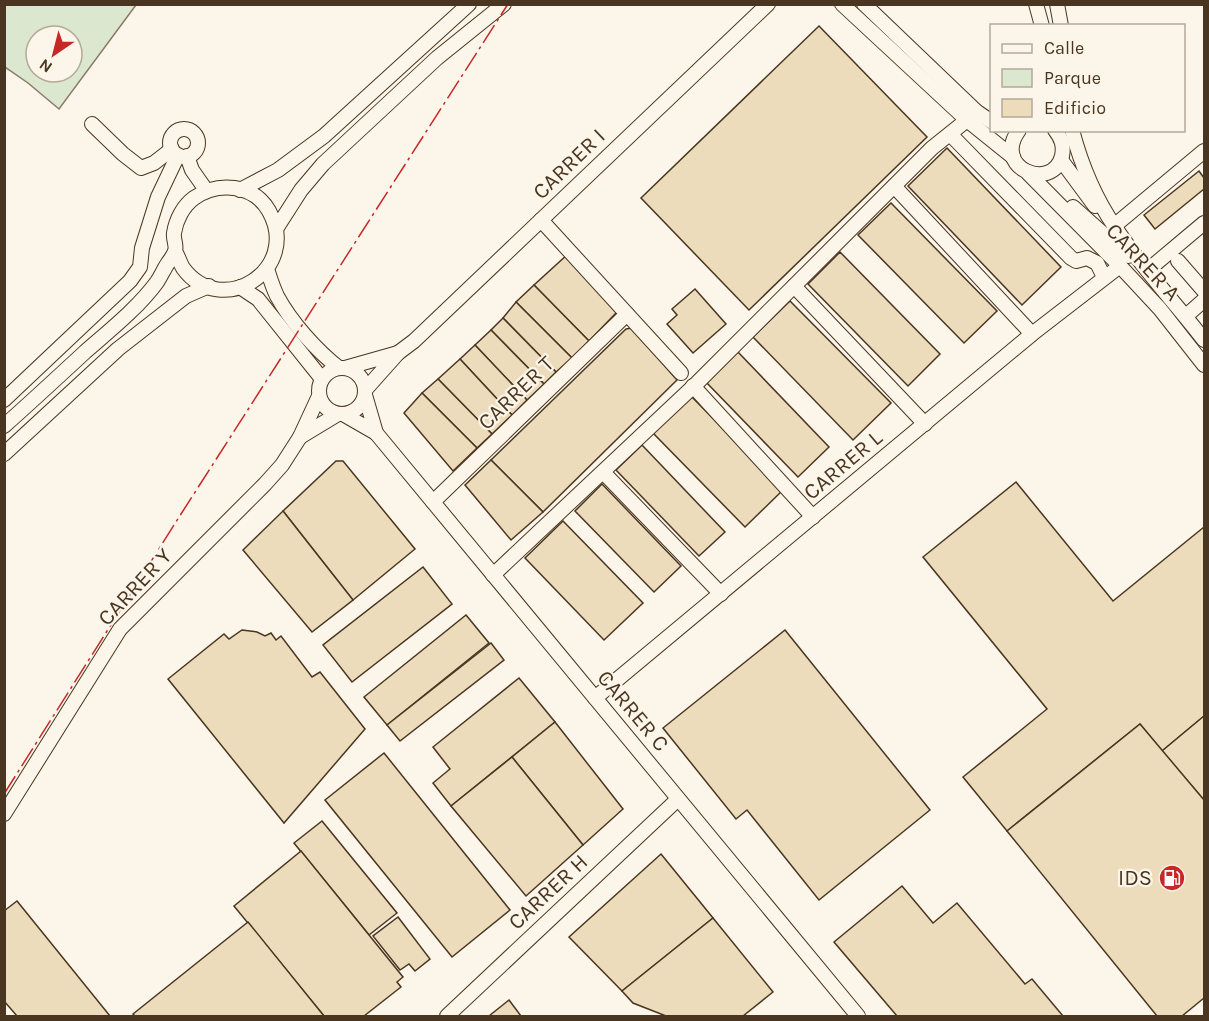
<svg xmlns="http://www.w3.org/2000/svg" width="1209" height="1021" font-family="Karla,sans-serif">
  <rect width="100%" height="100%" fill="#fbf6e9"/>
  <path fill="#dce7d0" stroke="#887966" stroke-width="1.5" fill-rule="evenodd" d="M4,5L5,4L136,5L59,109L28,83L5,67ZM36,36H72V72H36Z"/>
  <g fill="#ecdcbc" stroke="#4a3520" stroke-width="1.5">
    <polygon points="819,26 927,137 749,310 641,198"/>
    <polygon points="947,148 1061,267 1022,305 908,186"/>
    <polygon points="1199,171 1204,178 1204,189 1155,229 1144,215"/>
    <polygon points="891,203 997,311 964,343 858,235"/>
    <polygon points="840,252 940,354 908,386 808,284"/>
    <polygon points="568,254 615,308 616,313 589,341 534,285"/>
    <polygon points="534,285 589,341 572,358 516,302"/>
    <polygon points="695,289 726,324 693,353 667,324 677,315 672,309"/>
    <polygon points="790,301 891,403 853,440 753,337"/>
    <polygon points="516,302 572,358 556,372 503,318"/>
    <polygon points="503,318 556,372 544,384 491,330"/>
    <polygon points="632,328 677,380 543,512 491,460 626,329"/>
    <polygon points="491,330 544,384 527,400 475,345"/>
    <polygon points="475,345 527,400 512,415 460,359"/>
    <polygon points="738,352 829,447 798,477 706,382"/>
    <polygon points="460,359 512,415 492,434 438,379"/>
    <polygon points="438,379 492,434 477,448 422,393"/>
    <polygon points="422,393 477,448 453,471 404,413"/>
    <polygon points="691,396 783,490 745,527 653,433"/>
    <polygon points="642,445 725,532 699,556 616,470"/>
    <polygon points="491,460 543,512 511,540 465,485"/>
    <polygon points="336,461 343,461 415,549 353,600 283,511"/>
    <polygon points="1016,482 1113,601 1204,527 1204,716 1162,751 1140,724 1007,831 963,777 1047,709 923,557"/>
    <polygon points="602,484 681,566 654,592 575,511"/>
    <polygon points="283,511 353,600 312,632 243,550"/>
    <polygon points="563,521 643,603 604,640 525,558"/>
    <polygon points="423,567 452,604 352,682 323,645"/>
    <polygon points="466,615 489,643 387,725 364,697"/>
    <polygon points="242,630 257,632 265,636 271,633 276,640 281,636 312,677 320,672 365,729 284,823 168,679 224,634 229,639"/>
    <polygon points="785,630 930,810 819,900 747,810 736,819 663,728"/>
    <polygon points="491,643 504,660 400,741 387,725"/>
    <polygon points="519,678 555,722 451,806 433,783 450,769 433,747"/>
    <polygon points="1204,716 1204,800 1162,751"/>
    <polygon points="555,722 623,809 583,845 512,757"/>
    <polygon points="1140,724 1204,800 1204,998 1182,1016 1157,1016 1007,831"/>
    <polygon points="384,753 510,910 452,957 325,800"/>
    <polygon points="512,757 583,845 526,896 451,806"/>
    <polygon points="322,821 397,913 369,935 294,843"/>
    <polygon points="301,851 403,977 397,982 401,987 364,1016 324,1016 234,906"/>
    <polygon points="661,854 713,918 622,991 569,937"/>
    <polygon points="902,886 933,923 957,903 1025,984 1032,979 1063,1016 897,1016 834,942"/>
    <polygon points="17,901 110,1016 17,1016 4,1001 4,911"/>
    <polygon points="398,917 430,959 415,971 409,964 400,970 373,936"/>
    <polygon points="713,918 773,992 743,1016 666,1016 633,1003 622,991"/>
    <polygon points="248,922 324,1016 135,1016 133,1014"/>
    <polygon points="509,1000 521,1016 489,1016"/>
  </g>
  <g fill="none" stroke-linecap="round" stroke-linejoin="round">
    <g stroke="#4a3520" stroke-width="16">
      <g id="minor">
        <polyline points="842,4 967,120 1013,157"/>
        <polyline points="864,4 977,112 992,122"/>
        <polyline points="1036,4 1042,26"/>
        <polyline points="1057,4 1061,26"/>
        <polyline points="92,124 123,154 141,168 154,163 172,149"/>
        <circle cx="184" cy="143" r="14"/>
        <path d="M1019,130C991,168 1052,193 1062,156C1064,146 1062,139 1055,130"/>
        <path d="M1072,130C1081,164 1095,198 1115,227C1141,267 1175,302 1204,340"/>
        <polyline points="950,134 1071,258 1076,261 1087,258 1097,263 1104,277"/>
        <polyline points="187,156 192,170 206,190"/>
        <polyline points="1061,160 1095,206"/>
        <polyline points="1028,173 1120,266 1160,309 1204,365"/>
        <polyline points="894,186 1032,334"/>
        <polyline points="240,190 278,170 324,136 469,4"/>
        <polyline points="1073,207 1128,256"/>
        <polyline points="541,220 681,373"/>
        <polyline points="1114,226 1204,151"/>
        <polyline points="276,229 301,190 323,164 437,58 504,4"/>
        <polyline points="1178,261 1204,291"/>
        <path d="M267,269C270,278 273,288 277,296C291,322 316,350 339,368"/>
        <polyline points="1148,270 1204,223"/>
        <polyline points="794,286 925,424"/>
        <polyline points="240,287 258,299 322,379"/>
        <polyline points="1186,316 1204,300"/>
        <polyline points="398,353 414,341 768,4"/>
        <polyline points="345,368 398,353 365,390"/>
        <circle cx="342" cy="391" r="23"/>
        <polyline points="693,386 813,517"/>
        <polyline points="319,396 300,437 338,414"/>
        <polyline points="4,400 130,281 140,267 142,248 158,197 178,155"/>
        <polyline points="343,414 376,433 365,395"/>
        <path d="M4,426C31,402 58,377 85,352C109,331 138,308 157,282C161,276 164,269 168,263C170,260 174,255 175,251C177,246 173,239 174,233C176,220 183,206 194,198C217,182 253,183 269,211C302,270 221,320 183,268C180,263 178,256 175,251"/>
        <polyline points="376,433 858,1016"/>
        <polyline points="4,454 118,349 186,296 209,286"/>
        <polyline points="603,472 721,594"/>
        <polyline points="433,502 627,314"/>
        <polyline points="493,575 697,383 932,148 977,112"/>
        <polyline points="595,698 1032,334 1120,266"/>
        <polyline points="4,814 120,629 265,484 282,465 300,437"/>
        <polyline points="447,1016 678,799"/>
      </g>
    </g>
    <use href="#minor" stroke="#fbf6e9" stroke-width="14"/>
    <polyline stroke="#c62828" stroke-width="1.5" stroke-dasharray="21 4.5 3 4.5" stroke-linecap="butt" points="4,794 181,514 508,4"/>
  </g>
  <defs>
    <g id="fuel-disc" transform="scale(1.35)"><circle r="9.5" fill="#c62828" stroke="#fbf6e9"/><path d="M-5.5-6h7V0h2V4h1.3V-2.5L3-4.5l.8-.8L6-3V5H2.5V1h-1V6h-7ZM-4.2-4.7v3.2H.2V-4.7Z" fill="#fff"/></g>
  </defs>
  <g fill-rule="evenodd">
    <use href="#fuel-disc" x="1172" y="878"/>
  </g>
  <g text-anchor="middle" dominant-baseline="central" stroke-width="4.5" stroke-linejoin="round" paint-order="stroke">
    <g font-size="22" fill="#4a3520" stroke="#fbf6e9">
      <text transform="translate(569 164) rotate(-44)">CARRER I</text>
      <text transform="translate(1143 262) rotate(47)">CARRER A</text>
      <text transform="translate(516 393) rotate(-44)">CARRER T</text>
      <text transform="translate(843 465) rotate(-40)">CARRER L</text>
      <text transform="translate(135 587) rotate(-47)">CARRER Y</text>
      <text transform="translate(633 711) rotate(50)">CARRER C</text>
      <text transform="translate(548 892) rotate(-43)">CARRER H</text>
    </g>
    <g font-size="22" fill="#4a3520" stroke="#fbf6e9" text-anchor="end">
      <text x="1152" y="878">IDS</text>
    </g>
  </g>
  <rect width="1209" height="1021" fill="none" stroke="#4a3520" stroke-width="12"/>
  <rect x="990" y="24" width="195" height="108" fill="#fbf6e9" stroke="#b4a999" stroke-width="1.5"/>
  <rect x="1002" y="44" width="30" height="9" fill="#fbf6e9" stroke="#b4a999" stroke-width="1.5"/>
  <text x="1044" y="54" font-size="18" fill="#4a3520">Calle</text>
  <rect x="1002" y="69" width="30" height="18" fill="#dce7d0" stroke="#b4a999" stroke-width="1.5"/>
  <text x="1044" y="84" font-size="18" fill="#4a3520">Parque</text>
  <rect x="1002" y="99" width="30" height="18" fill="#ecdcbc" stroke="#b4a999" stroke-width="1.5"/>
  <text x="1044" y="114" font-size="18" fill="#4a3520">Edificio</text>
  <g transform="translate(54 54) rotate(215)"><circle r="28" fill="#fbf6e9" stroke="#b4a999" stroke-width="1.5"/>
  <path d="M0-4.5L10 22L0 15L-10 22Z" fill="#c62828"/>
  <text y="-9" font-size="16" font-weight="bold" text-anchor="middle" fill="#4a3520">N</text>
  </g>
</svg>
